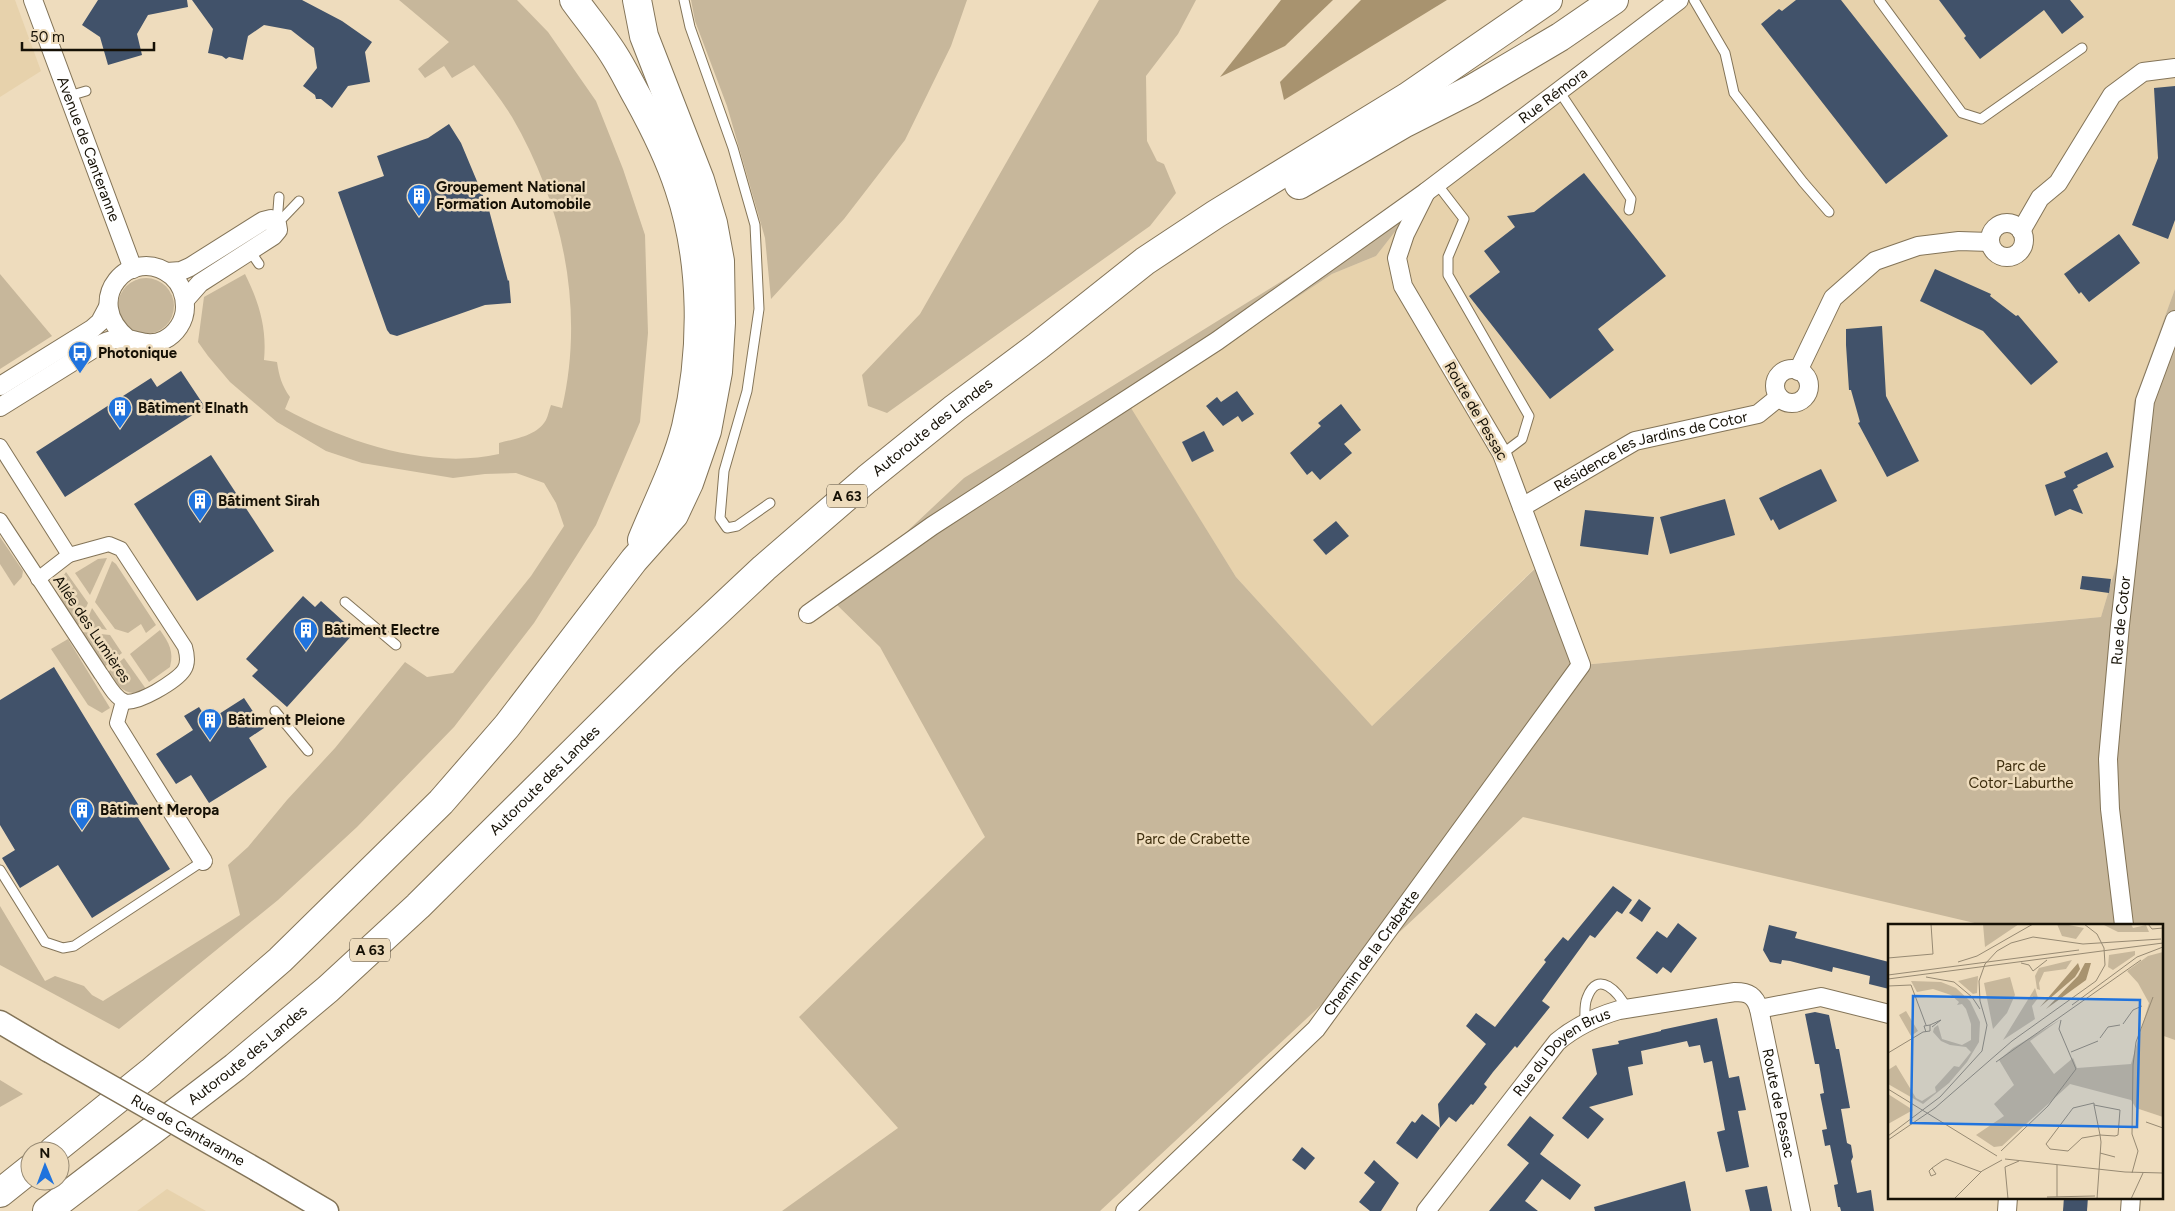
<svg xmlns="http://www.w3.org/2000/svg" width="2175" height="1211" font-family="Figtree,sans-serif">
  <rect width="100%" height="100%" fill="#eedcbd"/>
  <g fill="#e7d2ac">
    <polygon points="0,0 15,0 41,71 0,97"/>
    <polygon points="1679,0 2175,0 2175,289 2134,401 2117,563 2101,617 1581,665 1542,561 1372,726 1236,577 1130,408 1332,274 1376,256 1426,192"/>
    <polygon points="167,1189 206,1211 137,1211"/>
  </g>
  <g fill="#c7b79b">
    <path d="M399,0H517L548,32L596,101L623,169L645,235L648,333L640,422L596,525L534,623L454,727L357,827L278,900L119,1029L0,965V906L45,981L55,976L84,986L92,995L103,1001L240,915L228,865L248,847L287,800L335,748L405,662L427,677L453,673L531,576L564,526L556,503L544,483L516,473L485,474L453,478L362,463L326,451L277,422L230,382L208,356L198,342L204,297L245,274C259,302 267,328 264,360L277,362C279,376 282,386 290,397L285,409C346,442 429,470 499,454V443C514,439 537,436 546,420C548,416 549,410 551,405L562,408C585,310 563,204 512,117C501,99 487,82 474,65L452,78L444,66L425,78L418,69L449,42Z"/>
    <polygon points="691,0 967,0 951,46 905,140 844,219 771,299 765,238 727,106 695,21"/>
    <polygon points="1099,0 1196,0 1178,34 1146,76 1147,141 1157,161 1164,164 1176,193 1150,226 887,413 868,406 862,375 920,314"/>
    <polygon points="1426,192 1376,256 1332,274 1131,408 1236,577 1372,726 1543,561 1582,665 2101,617 2117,563 2134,401 2175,289 2175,1040 2161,1035 2161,925 1983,925 1523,817 1100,1211 782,1211 898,1128 799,1017 985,837 880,647 833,601 964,478"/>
    <polygon points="0,274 52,336 0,369"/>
    <circle cx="146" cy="306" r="28"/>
    <polygon points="0,537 23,571 22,577 14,586 0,564"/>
    <polygon points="107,558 90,595 75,573 98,559"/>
    <polygon points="112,561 116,564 156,625 146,633 141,624 128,633 115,629 95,602"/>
    <path d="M66,572L88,603L78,626C66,609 51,592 66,572Z"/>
    <polygon points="92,608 107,630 85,626"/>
    <path d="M160,630C169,643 174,651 170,667L149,682L130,654Z"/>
    <polygon points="82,632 110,635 122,653 104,667"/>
    <polygon points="68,639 110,708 102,713 88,705 51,649"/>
    <path d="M124,658L146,689C129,700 116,686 108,672Z"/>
    <polygon points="0,1080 23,1094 0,1107"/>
  </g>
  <g fill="#a8936f">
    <polygon points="1281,0 1333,0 1285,46 1220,77"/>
    <polygon points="1361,0 1447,0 1284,100 1280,82"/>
  </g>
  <g fill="#41526a">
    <polygon points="98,0 187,0 188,7 148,15 137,34 142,55 108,65 100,37 82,25"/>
    <polygon points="192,0 302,0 342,21 372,42 365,52 370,82 348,86 332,108 321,99 316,99 315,95 303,86 317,68 314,48 291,30 264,25 248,36 243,60 229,57 226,59 222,56 208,53 213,29"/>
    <polygon points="1796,0 1841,0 1948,136 1886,184 1761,24 1779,9 1782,11"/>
    <polygon points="1939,0 2070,0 2084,17 2062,34 2044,10 1980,59 1964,38 1966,36"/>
    <polygon points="2175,86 2175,220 2168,239 2132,225 2158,158 2154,88"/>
    <polygon points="449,124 461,143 489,210 508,281 509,280 511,303 485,305 397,336 390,334 387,330 338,192 384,176 377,156 428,138"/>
    <polygon points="1584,173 1666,276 1598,329 1614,350 1550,399 1469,296 1500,272 1484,251 1515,227 1507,216 1534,212"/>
    <polygon points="2119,234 2140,263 2089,302 2081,292 2079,294 2064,274"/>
    <polygon points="1935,269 1991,294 1990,296 2016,316 2018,315 2058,362 2031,385 1983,331 1920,301"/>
    <polygon points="1882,326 1886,396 1919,461 1887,477 1858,423 1860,422 1851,390 1849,390 1846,345 1846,329"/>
    <polygon points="181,371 205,407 65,497 36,452 151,378 157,387"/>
    <polygon points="1237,391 1254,414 1242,422 1238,416 1223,426 1206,406 1217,397 1221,402"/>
    <polygon points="1341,404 1361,430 1344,444 1352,453 1320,480 1312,471 1307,475 1290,453 1321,426 1318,423"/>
    <polygon points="1204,431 1214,451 1192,462 1182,442"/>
    <polygon points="2107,452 2114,467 2077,485 2078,487 2073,490 2083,514 2070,509 2055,516 2045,485 2066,477 2064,472"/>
    <polygon points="211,455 274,551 197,601 134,504"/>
    <polygon points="1821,469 1837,501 1779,530 1773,519 1771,521 1759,498"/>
    <polygon points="1725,499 1735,535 1670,554 1660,517"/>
    <polygon points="1585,510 1654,517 1648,555 1580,546"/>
    <polygon points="1336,521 1349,536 1326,555 1313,540"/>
    <polygon points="2082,576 2111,579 2109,593 2080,589"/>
    <polygon points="303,596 315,607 321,601 355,632 287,707 252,676 258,670 246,659"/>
    <polygon points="54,667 144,814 138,818 170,869 92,918 58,865 20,888 2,858 15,850 0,825 0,700"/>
    <polygon points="244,698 264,728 249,738 267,767 209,803 191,775 176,784 156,754 193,730 184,716 199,707 208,721"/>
    <polygon points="1613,886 1632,900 1622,914 1617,911 1595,938 1590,935 1542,1001 1550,1007 1517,1048 1515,1046 1493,1072 1484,1084 1487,1087 1473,1105 1471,1104 1456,1122 1449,1117 1440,1128 1438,1104 1486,1044 1466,1026 1476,1013 1495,1027 1546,962 1544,960 1563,937 1568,941"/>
    <polygon points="1639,899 1651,908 1642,922 1629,913"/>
    <polygon points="1678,923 1697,938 1671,973 1663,967 1657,974 1636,958 1657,931 1667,938"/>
    <polygon points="1769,925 1797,932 1795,938 1889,962 1889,989 1869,984 1870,976 1833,967 1832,972 1790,961 1782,960 1781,964 1770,962 1763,950"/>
    <polygon points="1815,1012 1829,1015 1836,1049 1839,1049 1850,1108 1841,1109 1847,1143 1851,1145 1853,1157 1851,1161 1857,1193 1871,1190 1874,1211 1841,1211 1840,1207 1838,1207 1834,1185 1838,1184 1830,1145 1825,1146 1822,1130 1827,1129 1820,1094 1824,1093 1819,1064 1815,1064 1805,1014"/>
    <polygon points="1717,1018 1729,1078 1739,1076 1746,1110 1738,1111 1749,1167 1726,1172 1717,1132 1725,1130 1712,1061 1704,1063 1700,1045 1689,1047 1687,1041 1641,1051 1643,1064 1628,1067 1633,1095 1589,1107 1604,1119 1588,1139 1562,1118 1597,1074 1592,1049 1619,1044 1618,1041 1661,1031 1661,1030"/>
    <polygon points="1422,1114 1440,1128 1417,1159 1396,1143 1412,1121 1415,1123"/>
    <polygon points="1530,1116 1554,1135 1540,1154 1581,1185 1570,1200 1542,1179 1525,1201 1538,1211 1489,1211 1529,1163 1507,1145"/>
    <polygon points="1302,1147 1315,1158 1305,1170 1292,1160"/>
    <polygon points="1374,1160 1399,1183 1381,1211 1370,1211 1359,1202 1375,1182 1364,1173"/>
    <polygon points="1685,1181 1691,1211 1595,1211 1594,1207"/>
    <polygon points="1767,1186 1772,1211 1750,1211 1745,1190"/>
    <polygon points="2064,1197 2088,1197 2087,1211 2063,1211"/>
  </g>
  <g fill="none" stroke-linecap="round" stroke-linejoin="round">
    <g stroke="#837458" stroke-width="11">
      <g id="service">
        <polyline points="684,0 690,27 733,148 755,225 759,309 747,391 724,471 720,518 727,528 737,526 770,503"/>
        <polyline points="1694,0 1725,53 1734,93 1803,182 1829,212"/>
        <polyline points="1879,0 1962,113 1981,119 2082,48"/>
        <polyline points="1559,91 1631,199 1629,210"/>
        <polyline points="69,96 86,91"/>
        <polyline points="1437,184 1464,219 1448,257 1448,275 1529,416 1522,439 1502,454"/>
        <polyline points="277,223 279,197"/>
        <polyline points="277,224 299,201"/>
        <polyline points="250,251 259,264"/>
        <polyline points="345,602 396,645"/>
        <polyline points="275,711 308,751"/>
        <polyline points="0,870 45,942 63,948 74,946 203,861"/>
        <path d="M1585,1022C1585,1015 1584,1005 1587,998C1598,968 1619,993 1627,1009"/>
      </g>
    </g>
    <g stroke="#837458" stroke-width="16">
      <g id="pedestrian">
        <path d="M0,446L69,555L109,544L121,549L185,647C187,654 189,663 184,670C177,681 136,706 124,701C114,697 107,682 101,674L0,520"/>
        <polyline points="38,579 69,555"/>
        <polyline points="123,701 117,723 171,810"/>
      </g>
    </g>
    <g stroke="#837458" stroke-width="20">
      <g id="minor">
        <path id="s1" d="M33,0L133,269"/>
        <circle cx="2007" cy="240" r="17"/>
        <polyline points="2021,231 2040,198 2058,183 2112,95 2143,72 2175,68"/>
        <polyline points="167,272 181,271 190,267 263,221 271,219 277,224 278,230 273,236 200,283 185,300"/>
        <circle cx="1792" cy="386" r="17"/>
        <polyline points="1798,371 1833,298 1875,261 1918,246 1959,241 1990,242"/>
        <polyline points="0,386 92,329 100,322 108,307"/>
        <path d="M0,407L101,344C109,340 118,338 127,339C140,341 150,347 164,340C176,334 185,321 185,307C185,295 181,284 172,276C131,243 80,300 128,339"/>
        <path id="s2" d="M1522,507L1635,441L1758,414L1779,397"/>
        <path id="s3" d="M808,614L932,526L1217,341L1426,192L1679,0"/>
        <polyline points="171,810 203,861"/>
        <path id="s4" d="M2124,925L2110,809L2108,759L2120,625L2145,401L2175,320"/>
        <polyline points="1759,1009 1821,997 1889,1014"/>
        <path id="s5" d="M1125,1211L1316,1029L1581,665L1502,454L1403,286L1397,258L1405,234L1426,192"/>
        <path id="s6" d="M1426,1211L1557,1042C1576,1026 1595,1017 1619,1010L1735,992C1749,992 1755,996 1759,1009L1801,1211"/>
        <polyline points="2007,1211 2008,1197"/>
        <polyline points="2130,1211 2131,1197"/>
      </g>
    </g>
    <g stroke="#837458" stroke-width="25">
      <g id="tertiary">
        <polyline points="0,1022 49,1051"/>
        <polyline points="259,1171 327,1211"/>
      </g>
    </g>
    <g stroke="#837458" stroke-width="30">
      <g id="motorway">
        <path d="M574,0C587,18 602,36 614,55C623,69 630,84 638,98C654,127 669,157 679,188C704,262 704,351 686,427C676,467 657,503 642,540"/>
        <polyline points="1299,185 1405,123 1472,89 1560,37 1614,0"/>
        <polyline points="53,1151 151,1072 280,960 441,802 507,726 634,560 674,515 689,483 707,431 718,372 721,323 720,261 713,223 700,180 644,36 637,0"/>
        <polyline points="0,1193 30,1169"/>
        <path id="s7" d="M47,1211L235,1067L328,989L418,906L667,659L764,568L867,479L955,408L1038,346L1145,261L1216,214L1407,97L1548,0"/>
      </g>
    </g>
    <use href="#service" stroke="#fff" stroke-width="9"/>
    <use href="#pedestrian" stroke="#fff" stroke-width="14"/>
    <use href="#minor" stroke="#fff" stroke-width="18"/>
    <use href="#tertiary" stroke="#fff" stroke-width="22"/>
    <use href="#motorway" stroke="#fff" stroke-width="28"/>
    <g stroke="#837458" stroke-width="25" stroke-linecap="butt">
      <g id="tertiary-bridge">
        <path id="s8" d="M49,1051L259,1171"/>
      </g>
    </g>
    <use href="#tertiary-bridge" stroke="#fff" stroke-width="22"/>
  </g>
  <defs>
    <g id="building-pin" transform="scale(1.25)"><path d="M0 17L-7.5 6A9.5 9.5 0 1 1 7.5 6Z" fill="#2073dd" stroke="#eedcbd"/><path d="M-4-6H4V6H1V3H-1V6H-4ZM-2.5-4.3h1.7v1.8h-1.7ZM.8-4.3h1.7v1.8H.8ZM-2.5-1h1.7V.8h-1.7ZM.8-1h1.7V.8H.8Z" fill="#fff"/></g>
    <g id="bus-pin" transform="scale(1.25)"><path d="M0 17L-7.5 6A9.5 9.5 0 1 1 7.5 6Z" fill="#2073dd" stroke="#eedcbd"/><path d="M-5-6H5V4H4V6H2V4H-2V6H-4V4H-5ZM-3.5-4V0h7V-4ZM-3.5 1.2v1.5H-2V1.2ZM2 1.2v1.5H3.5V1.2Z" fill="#fff"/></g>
  </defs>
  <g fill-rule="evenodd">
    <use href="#building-pin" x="419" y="196"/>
    <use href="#bus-pin" x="80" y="353"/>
    <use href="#building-pin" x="120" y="408"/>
    <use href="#building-pin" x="200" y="501"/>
    <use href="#building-pin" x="306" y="630"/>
    <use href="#building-pin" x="210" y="720"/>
    <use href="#building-pin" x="82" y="810"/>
  </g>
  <g text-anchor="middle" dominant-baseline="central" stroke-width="5" stroke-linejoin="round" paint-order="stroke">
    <g fill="#eedcbd" stroke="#564d3c" stroke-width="1">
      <rect x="827" y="484.5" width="40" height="23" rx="4"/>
      <rect x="350" y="938.5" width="40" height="23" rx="4"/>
    </g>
    <g font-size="14" font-weight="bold" fill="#151005">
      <text x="847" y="496">A 63</text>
      <text x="370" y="950">A 63</text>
    </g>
    <g font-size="15" fill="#151005" stroke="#eedcbd">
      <text stroke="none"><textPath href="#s3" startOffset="908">Rue Rémora</textPath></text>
      <text stroke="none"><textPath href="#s1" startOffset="159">Avenue de Canteranne</textPath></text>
      <text transform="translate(1476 411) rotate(60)">Route de Pessac</text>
      <text stroke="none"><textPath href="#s7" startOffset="1184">Autoroute des Landes</textPath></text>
      <text stroke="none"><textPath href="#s2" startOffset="142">Résidence les Jardins de Cotor</textPath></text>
      <text stroke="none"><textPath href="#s4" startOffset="306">Rue de Cotor</textPath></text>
      <text transform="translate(92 629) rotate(56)">Allée des Lumières</text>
      <text stroke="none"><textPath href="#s7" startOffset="659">Autoroute des Landes</textPath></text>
      <text stroke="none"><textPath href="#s5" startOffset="358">Chemin de la Crabette</textPath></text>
      <text stroke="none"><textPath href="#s7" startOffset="254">Autoroute des Landes</textPath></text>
      <text stroke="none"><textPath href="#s6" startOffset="211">Rue du Doyen Brus</textPath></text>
      <text stroke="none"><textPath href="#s6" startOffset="530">Route de Pessac</textPath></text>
      <text stroke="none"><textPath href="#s8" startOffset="160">Rue de Cantaranne</textPath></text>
    </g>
    <g font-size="15" font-weight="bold" fill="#151005" stroke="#eedcbd" text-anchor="start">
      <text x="436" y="187">Groupement National<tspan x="436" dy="17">Formation Automobile</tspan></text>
      <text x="98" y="353">Photonique</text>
      <text x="138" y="408">Bâtiment Elnath</text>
      <text x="218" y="501">Bâtiment Sirah</text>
      <text x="324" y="630">Bâtiment Electre</text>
      <text x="228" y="720">Bâtiment Pleione</text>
      <text x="100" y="810">Bâtiment Meropa</text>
    </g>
    <g font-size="15" fill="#3d2d0d" stroke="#eedcbd">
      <text x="2021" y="766">Parc de<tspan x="2021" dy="17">Cotor-Laburthe</tspan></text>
      <text x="1193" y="839">Parc de Crabette</text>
    </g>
  </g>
  <g transform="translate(1888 924)">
    <rect width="275" height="275" fill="#eedcbd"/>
    <path d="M95,0H131L97,23ZM169,0H176L196,4L188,15L174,12ZM214,0H243L245,4L258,1L261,8H230ZM247,27V31L225,46L220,43L221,31ZM275,28V193L248,184L243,176L182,160L114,222L106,223L88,211L116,192L106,180L126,161L111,136L125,124L173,95L142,117L166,150L185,134L189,144L243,140L261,79L250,59L239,47L260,32ZM184,36L178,45L156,48L151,59L152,66L149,65L147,52L151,44ZM90,52L89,69L85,70L70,57ZM122,53L127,71L119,89L105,105L96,59ZM23,57L53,58L68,64L82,77L92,98L91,118L79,138L61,159L35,180L0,160V146L8,141L28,174L34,177L48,168L47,163L66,142L71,143L83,128L78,123L62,121L53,117L45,108L46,104L50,101L54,115L74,121L83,116V100L78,85L74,80L69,81L71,78L63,71L45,65L29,68ZM147,64L150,74L144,82L147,95L115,116ZM18,87L30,107L23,112L11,91ZM0,170L25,186L0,200Z" fill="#c7b79b"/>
    <path d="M190,39L192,45L187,53L152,83ZM197,39H203L198,56L158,85L190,52Z" fill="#a8936f"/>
    <path fill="none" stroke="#978a73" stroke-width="1" d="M260,0L264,5L275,4M0,34L45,30L43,0M70,38L89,32L145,0M133,39L141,41L145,47L159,36M0,51L191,26M38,53L66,58L84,73L92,85M0,55L275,19M0,62L23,61L38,101M184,81L249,33L275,23M235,100L245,86L254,82M42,101L53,96L44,103M212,114L220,103L232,101M183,128L210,117M0,129L35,108L42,107V101L36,102L38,108M108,138L253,36M0,165L109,232M206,181L232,186L230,211L227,212L212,211L194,214L180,227L162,225L158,220L185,184L206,179V181L212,211L213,218L209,275M258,198L275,204M0,212L52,173L94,127L99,101L92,77L91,57L97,40L109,27L123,19L145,13L195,20L273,15M0,216L47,184L124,117L208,57L217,41L216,24L209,10L196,0M113,227L160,182L188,145L171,105L173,96M212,229L227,233M117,235L237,248L275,249M44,244L48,250L43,252L41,247L44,244L54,237L58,235L93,248M244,249L250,227L244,210L245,141L248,118L265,73M159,273L207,272M169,273V241M66,275L94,247L114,236M120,275L117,243L131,237M243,275L255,249"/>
    <path fill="#2073dd" fill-opacity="0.15" stroke="#2073dd" stroke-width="2.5" d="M25,72L252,76L249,203L23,199Z"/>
    <rect width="275" height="275" fill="none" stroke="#151005" stroke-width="2.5"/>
  </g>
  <g transform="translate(45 1166) rotate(359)"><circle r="24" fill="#eedcbd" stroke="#978a73"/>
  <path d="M0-4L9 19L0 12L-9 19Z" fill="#2073dd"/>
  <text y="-8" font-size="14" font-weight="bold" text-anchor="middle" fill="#151005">N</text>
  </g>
  <path d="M22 42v8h132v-8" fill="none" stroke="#151005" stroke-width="2.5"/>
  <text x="30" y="42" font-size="15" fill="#151005" stroke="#eedcbd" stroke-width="4" paint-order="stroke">50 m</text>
</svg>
